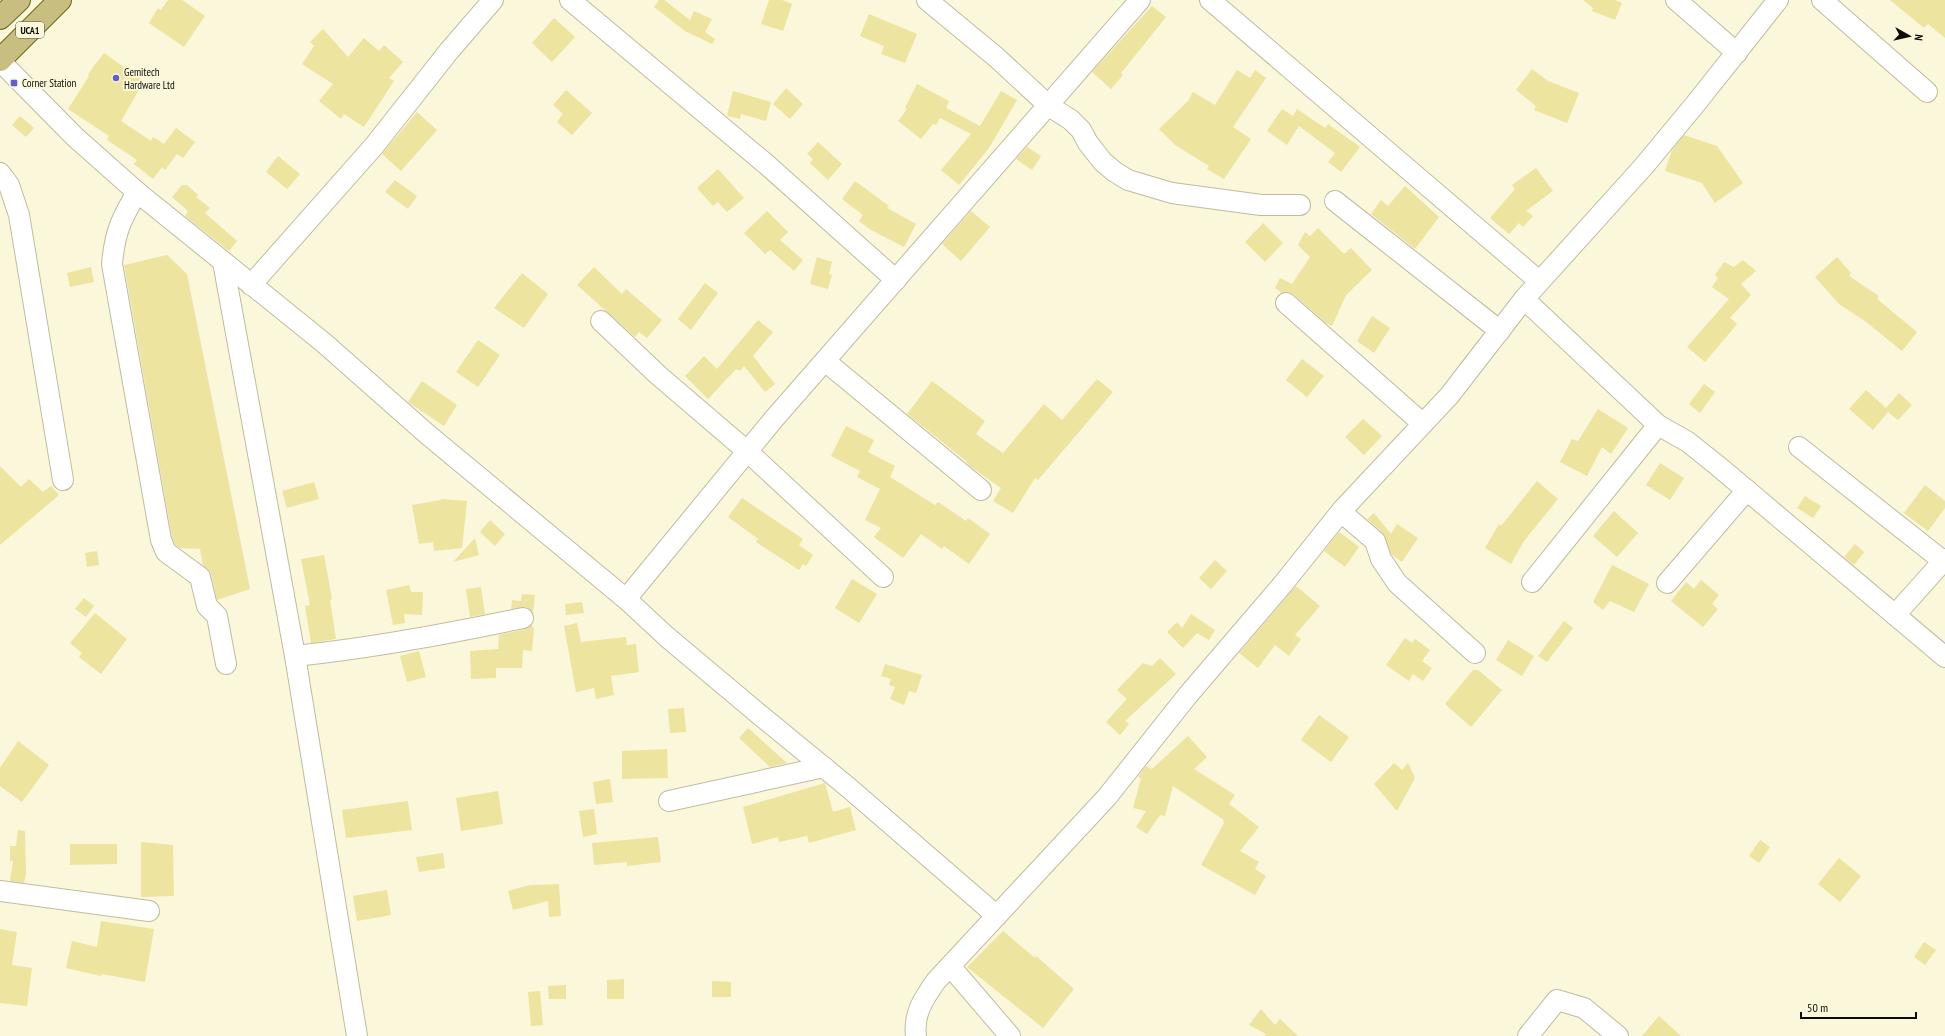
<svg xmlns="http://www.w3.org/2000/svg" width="1945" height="1036" font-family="'PT Sans Narrow',sans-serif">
  <rect width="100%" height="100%" fill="#faf7db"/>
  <g fill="#ede49f">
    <polygon points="168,0 182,0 205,16 184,47 149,23 158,8 161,10"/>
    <polygon points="659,0 664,0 690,20 694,11 712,19 705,32 715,39 712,44 685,31 654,7"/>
    <polygon points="769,0 782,0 792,4 783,31 761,24"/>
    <polygon points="1583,0 1615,0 1622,3 1615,20 1592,11 1593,8"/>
    <polygon points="1890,0 1945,0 1945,38 1928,24 1924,28"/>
    <polygon points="1152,6 1166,17 1121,73 1123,75 1111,89 1092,72"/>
    <polygon points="869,14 917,34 905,63 881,54 884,46 860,36"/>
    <polygon points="554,18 575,37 552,62 532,43"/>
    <polygon points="323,29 348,57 364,38 379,51 384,45 403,62 389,78 394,81 364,127 344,114 341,119 319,101 333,84 302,64 314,46 310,42"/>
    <polygon points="104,53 144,81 121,121 151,141 153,137 164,144 176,128 195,142 183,158 177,154 165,170 162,167 153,179 134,164 137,160 107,140 109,136 68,109 89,76 88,75 93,67"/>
    <polygon points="1532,69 1548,81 1579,93 1567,123 1534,110 1536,106 1516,90"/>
    <polygon points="1237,70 1250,78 1255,70 1266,78 1233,127 1251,139 1224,179 1207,169 1209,166 1175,145 1159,129 1188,101 1193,92 1215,105"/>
    <polygon points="917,84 949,101 946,108 980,126 1001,91 1017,100 989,148 959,185 941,170 971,134 940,118 936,125 933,124 921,139 898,121 907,109 905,108"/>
    <polygon points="786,88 803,104 790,119 773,104"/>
    <polygon points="566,90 592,113 572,135 557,122 563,114 553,105"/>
    <polygon points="733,91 771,102 766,121 741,114 740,119 727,116"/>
    <polygon points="1282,109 1293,116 1297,109 1325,128 1328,124 1360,147 1341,172 1328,162 1335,153 1299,126 1287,145 1267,131"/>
    <polygon points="417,112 437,130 401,171 382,154"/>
    <polygon points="20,116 34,128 26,137 12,125"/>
    <polygon points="1684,135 1717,146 1743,183 1715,203 1702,183 1665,171 1672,150"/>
    <polygon points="818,142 842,164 828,180 810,163 813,159 807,154"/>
    <polygon points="1027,147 1041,156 1032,170 1016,159"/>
    <polygon points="278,156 300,174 287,189 266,172"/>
    <polygon points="1536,168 1553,191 1526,211 1533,216 1523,227 1519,223 1509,234 1490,218 1515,189 1512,185"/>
    <polygon points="718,169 744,198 727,212 718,202 713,206 697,188"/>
    <polygon points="395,180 417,196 408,209 385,192"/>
    <polygon points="855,181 889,206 887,208 916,224 904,247 871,230 859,221 863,215 842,199"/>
    <polygon points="182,185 187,185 198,195 196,197 210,208 205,213 237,241 229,251 185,216 188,211 172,197"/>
    <polygon points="1405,186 1439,217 1415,249 1371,214 1381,200 1388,206"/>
    <polygon points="767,211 788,232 780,240 803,260 794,271 770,250 765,254 744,233"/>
    <polygon points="971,211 990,227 961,261 942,244"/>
    <polygon points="1263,223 1283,243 1265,262 1245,242"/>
    <polygon points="1318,228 1344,254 1351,248 1372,270 1346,295 1332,326 1326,323 1293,294 1288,292 1282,293 1275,288 1280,278 1292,284 1310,257 1298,245 1305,232 1310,236"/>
    <polygon points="167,255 187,274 250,589 217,600 211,574 203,565 200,549 180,548 175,545 172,537 124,265"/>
    <polygon points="817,257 832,262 829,274 832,275 828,289 810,284"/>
    <polygon points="1837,257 1851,273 1849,276 1879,296 1877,299 1917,332 1902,351 1865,321 1839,304 1815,277"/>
    <polygon points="1743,260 1756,271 1741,284 1751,295 1730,318 1737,324 1705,362 1687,347 1729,299 1712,287 1718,278 1715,275 1724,262 1734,267"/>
    <polygon points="91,267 94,282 70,287 67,273"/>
    <polygon points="594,267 622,294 626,289 662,320 647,338 639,332 635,337 577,285"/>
    <polygon points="522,273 548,294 524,328 494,308"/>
    <polygon points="705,283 718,293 691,330 678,319"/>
    <polygon points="1372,316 1390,328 1374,353 1357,341"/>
    <polygon points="758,320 773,332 753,356 775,384 765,392 744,366 740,371 736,369 708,399 685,376 704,356 717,369"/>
    <polygon points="478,340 500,355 478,387 456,372"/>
    <polygon points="1302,359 1324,376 1307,397 1286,380"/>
    <polygon points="1097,379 1113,392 1038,480 1035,478 1013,513 993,501 1001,488 971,467 966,462 966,461 907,414 932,381 985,421 976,434 1003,453 1044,404 1062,420"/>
    <polygon points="422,381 457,405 444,426 408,402"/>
    <polygon points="1704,384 1715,392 1700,413 1689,404"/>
    <polygon points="1866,390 1886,408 1899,393 1912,405 1898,420 1888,412 1873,430 1849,409"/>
    <polygon points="1598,409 1628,428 1611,454 1602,447 1587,476 1560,462 1572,439 1578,441"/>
    <polygon points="1363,419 1382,436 1364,455 1345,437"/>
    <polygon points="846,426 874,440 868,452 895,466 890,477 935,505 938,502 966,521 968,518 990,534 969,564 944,546 942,549 921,534 903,558 874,537 881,528 865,520 880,489 857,477 860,471 831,456"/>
    <polygon points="1660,463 1684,478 1670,500 1646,485"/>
    <polygon points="0,466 21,487 29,479 43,492 51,486 59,495 0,545"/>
    <polygon points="1537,481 1558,499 1524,541 1511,564 1485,548 1499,524 1501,526"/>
    <polygon points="314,482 319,499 287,508 282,491"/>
    <polygon points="1925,485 1945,501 1945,508 1928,531 1904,513"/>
    <polygon points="1805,496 1821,506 1813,518 1797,508"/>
    <polygon points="742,498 803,539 799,545 813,555 806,566 803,564 799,570 756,542 758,539 728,517"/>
    <polygon points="441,499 467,501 462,548 434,551 433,542 419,544 412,505 441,500"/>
    <polygon points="1614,511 1638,533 1617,557 1593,536"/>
    <polygon points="1374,513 1391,534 1397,524 1418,538 1402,562 1391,554 1383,533 1367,519"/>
    <polygon points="490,520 505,534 495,546 480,532"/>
    <polygon points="1339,532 1359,547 1345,567 1324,551"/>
    <polygon points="475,538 479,555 453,562"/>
    <polygon points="1855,544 1864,552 1854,565 1844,557"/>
    <polygon points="97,551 99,565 87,567 85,553"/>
    <polygon points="324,555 332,599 330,600 336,639 311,643 305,606 310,605 301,559"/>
    <polygon points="1215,560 1227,571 1211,589 1199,578"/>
    <polygon points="1612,565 1649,584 1634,612 1610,601 1603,610 1593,602"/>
    <polygon points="852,579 877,594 859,623 835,608"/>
    <polygon points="1701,580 1719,595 1712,604 1718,609 1703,627 1671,601 1686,582 1694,589"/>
    <polygon points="409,585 411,592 423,592 422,615 404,614 405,623 393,625 386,590"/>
    <polygon points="1296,586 1320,606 1295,635 1301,639 1289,656 1275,645 1258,668 1239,653"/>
    <polygon points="481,587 485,614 470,617 466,589"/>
    <polygon points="522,594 535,595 533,613 526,607 511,609 512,600 521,601"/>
    <polygon points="84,598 94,606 86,617 75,609"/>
    <polygon points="582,602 584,613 566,615 565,604"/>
    <polygon points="95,613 127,639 101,674 79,657 82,653 70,643"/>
    <polygon points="1191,614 1215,630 1209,640 1197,633 1183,648 1167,632 1177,622 1182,628"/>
    <polygon points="1564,621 1573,628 1547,662 1538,656"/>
    <polygon points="577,623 581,642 626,637 627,645 636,644 639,672 611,676 614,695 596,699 594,688 576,692 564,626"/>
    <polygon points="532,624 532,627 534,628 532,651 523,650 522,668 496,668 496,678 471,679 470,651 498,649 499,635 525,629"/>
    <polygon points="1405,638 1412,643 1415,639 1430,650 1422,661 1432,668 1423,681 1413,674 1409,681 1386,665"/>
    <polygon points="1508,640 1534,656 1522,676 1496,660"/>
    <polygon points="419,651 426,677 407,682 400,656"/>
    <polygon points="1160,658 1176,674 1125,721 1129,724 1120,735 1106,722 1127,699 1117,690 1143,663 1152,666"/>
    <polygon points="885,664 922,675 916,693 909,691 904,705 890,699 895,687 889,685 891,679 881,676"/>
    <polygon points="1473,670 1478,670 1502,690 1471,727 1445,704"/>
    <polygon points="684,708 686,732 670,733 668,709"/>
    <polygon points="1319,715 1349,737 1331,762 1301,740"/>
    <polygon points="748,728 787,763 770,767 739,738"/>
    <polygon points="1188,736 1207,757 1194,769 1235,795 1229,804 1259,827 1240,851 1259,862 1255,869 1266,876 1255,895 1201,865 1224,823 1223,821 1224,820 1173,786 1165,816 1160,815 1147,834 1136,827 1146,811 1133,808 1141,778 1138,777 1146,766 1152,769"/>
    <polygon points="18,741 49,765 22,802 0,786 0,768"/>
    <polygon points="667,749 668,778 622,779 622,751"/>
    <polygon points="1394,763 1402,770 1408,763 1415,778 1397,811 1374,784"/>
    <polygon points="610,779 613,802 596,804 593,782"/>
    <polygon points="825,783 833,812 850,807 856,830 809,843 807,836 779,842 778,837 752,844 743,807"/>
    <polygon points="498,791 503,824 461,831 456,798"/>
    <polygon points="408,801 412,830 346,838 342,810"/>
    <polygon points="594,809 597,834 583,837 579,811"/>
    <polygon points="18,830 25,831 26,873 24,883 10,881 13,861 10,861 10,846 16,846"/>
    <polygon points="658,837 661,862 627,866 627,862 594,865 592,843"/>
    <polygon points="1760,840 1770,847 1759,863 1749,856"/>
    <polygon points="141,842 173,845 174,896 141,897"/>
    <polygon points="70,844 117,844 117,864 70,865"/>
    <polygon points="443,853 445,868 419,872 416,857"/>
    <polygon points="1839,858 1861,876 1840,902 1818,884"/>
    <polygon points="559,884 561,916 549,917 548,901 513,910 508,891 530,885"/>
    <polygon points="387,890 391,915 357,921 353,896"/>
    <polygon points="101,921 154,929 145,982 102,974 101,976 66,968 72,941 97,947"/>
    <polygon points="0,929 17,932 12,965 32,968 27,1006 0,1003"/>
    <polygon points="1003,931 1035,958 1036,956 1074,989 1043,1028 967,967"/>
    <polygon points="1924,942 1936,950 1925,965 1914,957"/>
    <polygon points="624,979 624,999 607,999 607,980"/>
    <polygon points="712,981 731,982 731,997 712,997"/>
    <polygon points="566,985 566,999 549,999 548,986"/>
    <polygon points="540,991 543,1025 531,1026 528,992"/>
    <polygon points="1261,1009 1275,1025 1280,1019 1298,1036 1264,1036 1266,1034 1249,1025"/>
    <polygon points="1659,1016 1681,1036 1642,1036"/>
  </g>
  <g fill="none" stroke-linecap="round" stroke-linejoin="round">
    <g stroke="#bfbba1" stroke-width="22">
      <g id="minor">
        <polyline points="570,0 766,164 896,280"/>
        <polyline points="927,0 996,57 1049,106 1071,120 1081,130 1088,143 1103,162 1115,172 1128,180 1172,193 1261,205 1300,205"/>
        <polyline points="1210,0 1539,281"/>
        <polyline points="1676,0 1737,53"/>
        <polyline points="1822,0 1927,92"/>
        <polyline points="0,61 75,137 137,192 324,343 427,434 626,599 667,637 760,715 849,788 997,916"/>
        <polyline points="0,173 9,185 19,215 63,480"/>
        <path d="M137,192C121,220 115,231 112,264L161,540L166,552L200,577L207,606L217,616L226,664"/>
        <polyline points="1335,201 1500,331"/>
        <polyline points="223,262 295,656 357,1036"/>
        <polyline points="251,285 374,146 449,51 493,0"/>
        <polyline points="1524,299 1658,425 1688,442 1718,466 1945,657"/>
        <polyline points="1286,303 1422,423"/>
        <polyline points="601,321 658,375 748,452 883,577"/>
        <polyline points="825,361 981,490"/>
        <polyline points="1799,447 1943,561"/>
        <polyline points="1341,512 1375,541 1381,559 1397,583 1475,653"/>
        <polyline points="1532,582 1658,425"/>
        <polyline points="1667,583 1747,490"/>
        <polyline points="626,599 773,420 1140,0"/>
        <polyline points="1895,615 1945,559"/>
        <path d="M295,656C372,648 447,634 523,618"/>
        <polyline points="669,801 824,767"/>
        <polyline points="0,891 149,911"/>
        <polyline points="950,966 1010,1036"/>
        <path d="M916,1036C913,1014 924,998 936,981L1107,797L1188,695L1283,584L1343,509L1449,396L1524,299L1644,166L1697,102L1778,0"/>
        <polyline points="1528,1036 1557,1000 1584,1008 1618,1036"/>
      </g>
    </g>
    <g stroke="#6e631c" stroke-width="24">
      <g id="major">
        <polyline points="0,18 19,0"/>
        <polyline points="0,60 60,0"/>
      </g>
    </g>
    <use href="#minor" stroke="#fff" stroke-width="20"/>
    <use href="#major" stroke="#c7be7f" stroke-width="22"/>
  </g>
  <g fill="#635cd5" stroke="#faf7db" stroke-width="1.5">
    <circle cx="116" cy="78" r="4"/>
    <rect x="10" y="79" width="8" height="8" rx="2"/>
  </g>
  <g text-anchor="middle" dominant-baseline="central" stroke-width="4" stroke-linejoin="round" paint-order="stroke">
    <rect fill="#faf7db" stroke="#545244" stroke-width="1" x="16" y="22" width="28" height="16" rx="3"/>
    <g font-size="10" font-weight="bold" fill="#0d0b04">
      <text x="30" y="30">UCA1</text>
    </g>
    <g font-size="11" fill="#0d0b04" stroke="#faf7db" text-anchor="start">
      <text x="124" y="72">Gemitech<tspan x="124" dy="13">Hardware Ltd</tspan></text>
      <text x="22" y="83">Corner Station</text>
    </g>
  </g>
  <g transform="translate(1909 36) rotate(98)" stroke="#faf7db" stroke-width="3" paint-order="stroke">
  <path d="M0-3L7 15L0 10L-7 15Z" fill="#0d0b04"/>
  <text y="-6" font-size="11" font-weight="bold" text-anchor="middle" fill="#0d0b04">N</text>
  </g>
  <path d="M1801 1012v6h115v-6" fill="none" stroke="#0d0b04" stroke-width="2"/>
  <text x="1807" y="1012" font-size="12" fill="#0d0b04" stroke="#faf7db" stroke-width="3" paint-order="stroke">50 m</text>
</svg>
